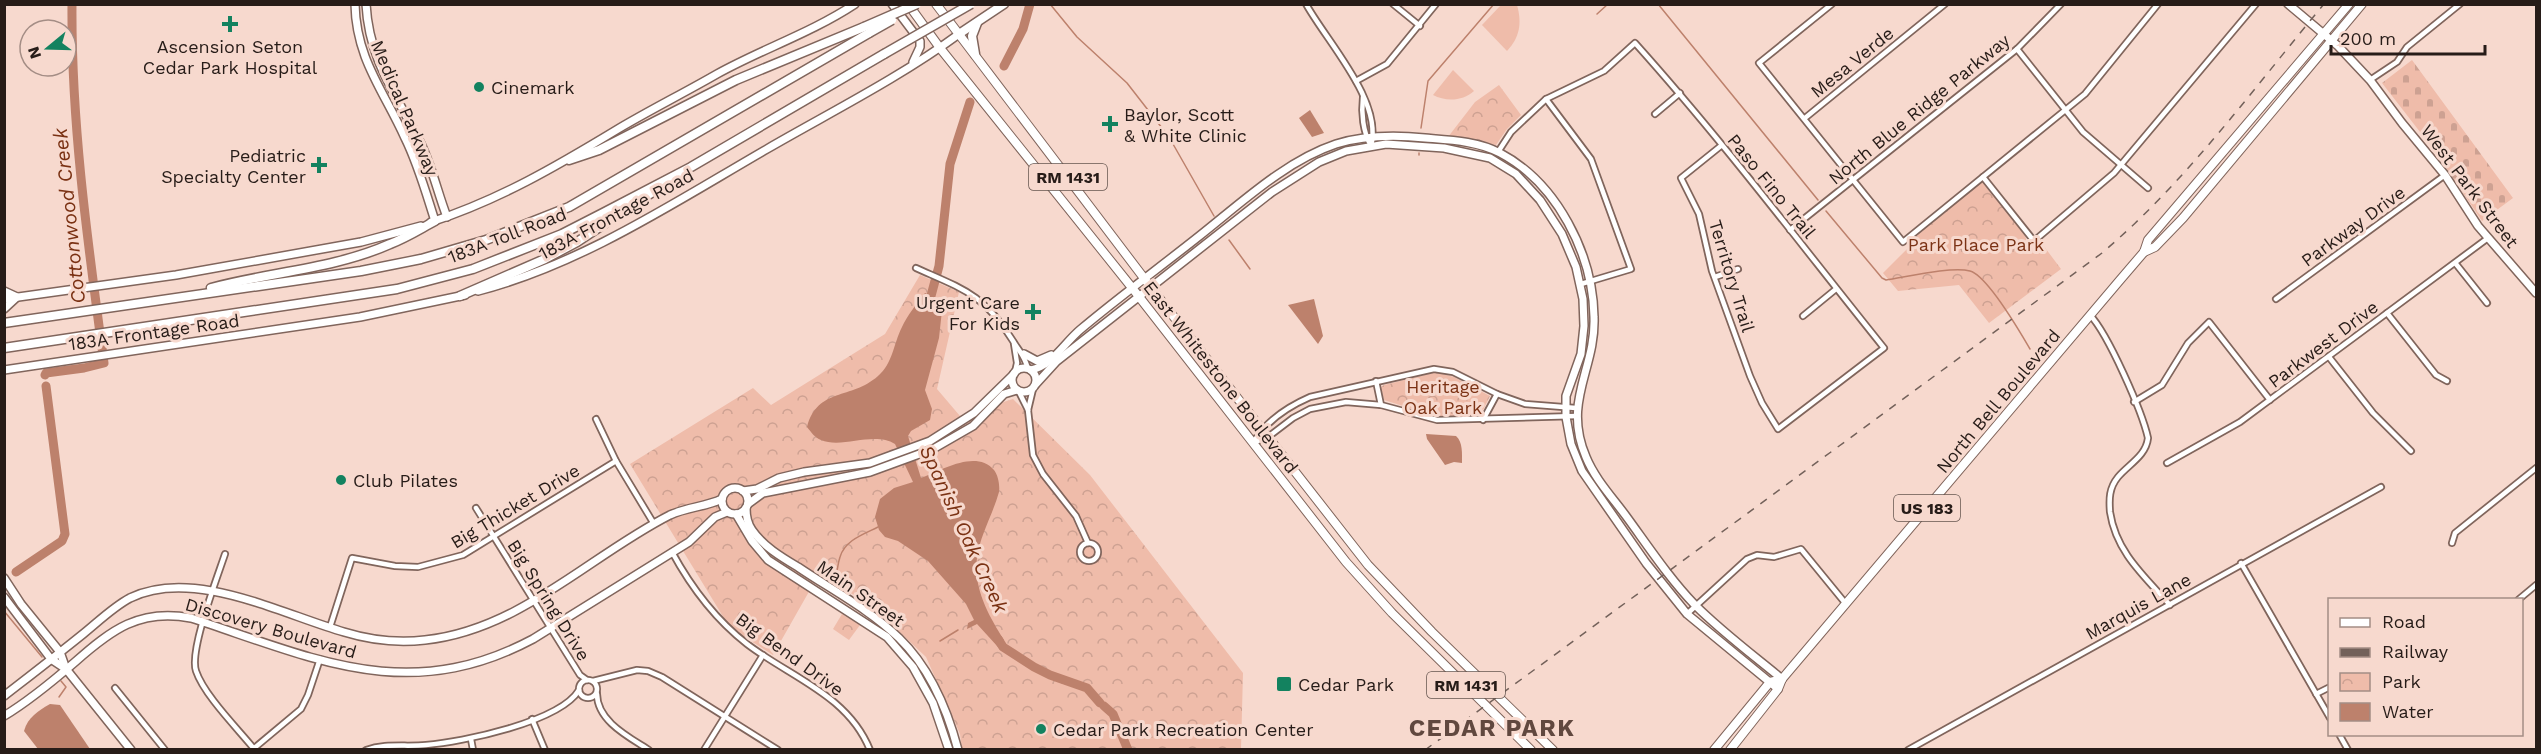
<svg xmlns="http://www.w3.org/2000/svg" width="2541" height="754" font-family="'Work Sans',sans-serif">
  <defs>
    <pattern id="cemetery-stones" width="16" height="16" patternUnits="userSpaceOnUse" patternTransform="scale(1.5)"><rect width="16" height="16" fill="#efbcaa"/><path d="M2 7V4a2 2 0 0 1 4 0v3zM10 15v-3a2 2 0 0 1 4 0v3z" fill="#cda192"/></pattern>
    <pattern id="park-crowns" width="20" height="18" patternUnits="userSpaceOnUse" patternTransform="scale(1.5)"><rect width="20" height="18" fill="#efbcaa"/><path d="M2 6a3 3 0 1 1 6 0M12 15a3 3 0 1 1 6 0" fill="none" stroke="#cda192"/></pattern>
  </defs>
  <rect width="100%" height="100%" fill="#f7d9ce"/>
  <g fill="#efbcaa">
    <path d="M1501,5H1517C1522,23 1520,37 1507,51L1482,25Z"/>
    <path d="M1453,70L1474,91C1463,101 1446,102 1433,95Z"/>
  </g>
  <polygon fill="url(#cemetery-stones)" points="2412,60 2513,198 2482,221 2434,150 2382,83"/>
  <g fill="url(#park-crowns)">
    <polygon points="1499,85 1521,115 1507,129 1496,145 1448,137 1475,102"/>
    <polygon points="1982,182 2025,233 2027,245 2035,249 2043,245 2061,269 1989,323 1959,285 1898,291 1883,273 1909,247 1912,238"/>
    <polygon points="920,275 959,292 937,389 960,416 1013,399 1090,475 1243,673 1241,749 962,749 960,734 926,657 872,606 819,574 773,655 730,628 630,464 753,388 771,405 885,334"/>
    <polygon points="1436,372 1454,377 1490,396 1480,416 1441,418 1384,400 1381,387 1384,385"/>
    <polygon points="842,614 860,625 849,640 833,629"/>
  </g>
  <g fill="#bd816c">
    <polygon points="1310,110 1324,133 1312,137 1299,118"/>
    <path d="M925,293L943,301L939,338L925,390L932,409L930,420L911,431L908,436L921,478C942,470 976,449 994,470C998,475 1000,485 999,492C993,514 980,535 977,558C973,588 989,616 1004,640L1003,647H998L977,624L967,629L968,623L974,620L966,604L928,561L898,541L885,537L879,530L875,517L880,499L894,488L913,482L895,444C874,431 842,449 821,440C815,438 811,432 807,427C818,387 851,400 878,376C893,363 893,345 902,327C907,316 917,303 925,293Z"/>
    <polygon points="1314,299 1323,336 1318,344 1288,305"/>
    <path d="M1426,434L1456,436C1463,442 1462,454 1462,463L1454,462L1445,465L1427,439Z"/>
    <path d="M50,704L60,705L90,749H38L24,731C28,717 38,711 50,704Z"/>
  </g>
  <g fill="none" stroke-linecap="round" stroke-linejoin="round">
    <g stroke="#bd816c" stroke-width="1.5">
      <polyline points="1050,4 1077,37 1127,83 1169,137 1214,216"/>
      <polyline points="1658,4 1818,200"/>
      <polyline points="1597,14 1608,4"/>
      <polyline points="1421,128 1428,81 1494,4"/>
      <polyline points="1419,155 1419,153"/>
      <path d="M1826,211L1882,278L1886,280C1906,277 1952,266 1970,271C1988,276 2020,332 2030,349"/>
      <polyline points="1229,240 1250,269"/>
      <path d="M834,580C838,572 837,566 840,557C845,540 864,534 878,527"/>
      <polyline points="4,611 42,657"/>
      <polyline points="940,641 958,630"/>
      <polyline points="59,697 66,687 61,681"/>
    </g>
    <g stroke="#bd816c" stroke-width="9">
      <polyline points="1004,66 1023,29 1030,4"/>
      <polyline points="928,307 939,266 950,164 970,102"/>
      <path d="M45,375L46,373L84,368L104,363C88,244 71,124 72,4"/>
      <polyline points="16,572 62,541 65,534 46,386"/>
      <polyline points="998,639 1003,647 1034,667 1050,675 1087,688 1100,703"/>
      <polyline points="1104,706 1113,714 1128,750"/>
    </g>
    <g stroke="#80655c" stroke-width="8">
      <g id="street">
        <path d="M1306,4C1327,42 1383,101 1371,146"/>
        <polyline points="1393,4 1420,26"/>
        <polyline points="1832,4 1759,63 1903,242 2085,94 2158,4"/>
        <polyline points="2017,49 2083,132 2148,188"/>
        <polyline points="2370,80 2397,62 2407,47 2460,4"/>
        <polyline points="1356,81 1387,64 1436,4"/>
        <path d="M1363,97C1361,113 1363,132 1371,146"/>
        <polyline points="1546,99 1591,159 1631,269 1581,284"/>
        <polyline points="1655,114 1680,93"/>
        <polyline points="1805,118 1945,4"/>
        <path d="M1498,152L1511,132L1546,99L1604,71L1635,43C1723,141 1802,246 1884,348L1778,429L1762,403L1750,376L1712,271L1699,214L1681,178L1722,145"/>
        <polyline points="1983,177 2034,241 2114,173 2256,4"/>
        <polyline points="1790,230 2017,49 2061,4"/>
        <polyline points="2456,264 2487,303"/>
        <path d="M916,268C963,289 984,294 1013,341C1020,353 1024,354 1028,369"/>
        <polyline points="1715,277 1738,269"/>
        <polyline points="2276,299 2445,175"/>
        <polyline points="2387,313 2436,375 2447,381"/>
        <path d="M2090,315C2108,334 2142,411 2148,438C2146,456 2129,464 2118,477C2109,488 2109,499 2110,512C2116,552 2144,576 2170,605"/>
        <polyline points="1803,316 1836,289"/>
        <polyline points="1014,344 1017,363 1015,372"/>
        <polyline points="2329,357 2373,413 2411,451"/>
        <polyline points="1376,381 1381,405"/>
        <polyline points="1033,389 1028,410 1033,455 1043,474 1076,516 1088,543"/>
        <polyline points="1019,392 1028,410"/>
        <polyline points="2134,402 2162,385 2188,343 2209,322 2270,400"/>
        <polyline points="596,419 616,461 654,524"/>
        <polyline points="1483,420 1497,394"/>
        <path d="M1253,443C1266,421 1287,407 1310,397L1434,369L1453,372L1497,394L1525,404L1576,408"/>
        <polyline points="1253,443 1268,437 1293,418 1310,409 1346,402 1381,405 1437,420 1577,416"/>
        <polyline points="2167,463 2240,422 2488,238"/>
        <polyline points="476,508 580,675 587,680"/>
        <polyline points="2452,543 2455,533 2536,468"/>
        <circle cx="1089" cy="552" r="9"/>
        <path d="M672,552C691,587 715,619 747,644C790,677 848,695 870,750"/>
        <path d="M225,554C217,578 189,651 196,671C204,695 238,729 255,750"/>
        <polyline points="2241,563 2330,718"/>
        <polyline points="2518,600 2536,585"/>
        <polyline points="1687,614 1747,559 1757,555 1774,557 1801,549 1846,604"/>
        <polyline points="330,627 352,558 395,566 418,567 463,555 616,461"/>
        <circle cx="588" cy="689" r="9"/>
        <polyline points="593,681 637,670 648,671 662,677 778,750"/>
        <polyline points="115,688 165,750"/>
        <path d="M597,694C597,721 629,737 649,750"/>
        <polyline points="2316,694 2330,687"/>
        <polyline points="532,719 545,750"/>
        <polyline points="2339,734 2348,750"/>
        <polyline points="471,739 473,750"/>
        <polyline points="252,750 301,709 308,695 320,659"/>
        <path d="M366,750C385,743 406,747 426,745C462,742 560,722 579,690"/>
        <polyline points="704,750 763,655"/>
        <polyline points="1908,750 2381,487"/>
      </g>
    </g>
    <g stroke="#80655c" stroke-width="10">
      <g id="secondary">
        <path d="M355,4C356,59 384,91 405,138C418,164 426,193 435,221"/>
        <path d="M366,4C369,59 394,91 418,138C431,162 437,191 447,217"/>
        <polyline points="892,4 920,41 920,47 913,62"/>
        <polyline points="2288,4 2338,46 2370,80 2402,123 2445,175 2478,226 2536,293"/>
        <path d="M431,222C499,200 557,166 618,129C650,110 684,93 717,74C762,49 811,33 855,4"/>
        <polyline points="4,291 17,297 4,309"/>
        <path d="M478,291C582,264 675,202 767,149C831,112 899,78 959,34"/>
        <polyline points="4,299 176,275 361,242 421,226"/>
        <polyline points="1024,354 1037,361 1051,355"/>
        <circle cx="1024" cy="380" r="12"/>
        <polyline points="4,370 360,317 465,295"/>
        <path d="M1031,370C1053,365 1064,343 1081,329C1119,297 1159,268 1198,237C1240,204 1285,161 1336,144C1365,135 1395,135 1425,138C1449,140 1478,141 1500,153C1557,183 1593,254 1594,317C1596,369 1562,401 1586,457C1595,479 1612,497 1626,516C1648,546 1669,578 1695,605C1722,632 1753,655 1782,679"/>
        <polyline points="1036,384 1057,361 1272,192 1319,162 1346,151 1386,144 1444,148 1490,158 1516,174 1540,200 1562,234 1576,267 1583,299 1584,326 1581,354 1566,396 1566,417 1571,444 1582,471 1646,563 1687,614 1778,689"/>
        <circle cx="735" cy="501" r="13"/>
        <polyline points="743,491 757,489 779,478 804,472 870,463 930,441 974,413 1014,374"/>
        <polyline points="748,504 763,493 870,472 933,449 973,426 1004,394 1017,390"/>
        <path d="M746,508C746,516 747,523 752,530C763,546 781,557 798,567C832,590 869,609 899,638C930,668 947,708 958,750"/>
        <polyline points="736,514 752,541 768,560 887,637 913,667 933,703 949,750"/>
        <polyline points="4,578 21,604 60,652 66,669 131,750"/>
        <polyline points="4,597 51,659 66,669"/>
        <path d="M4,696C31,675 57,655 83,634C98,622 113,607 130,598C193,567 281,614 344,632C370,640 399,643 425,640C520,630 589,556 670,515C687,507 705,507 722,499"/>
        <path d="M4,716C29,701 53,681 75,662C111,630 140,608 191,618C314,658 407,706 533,639L689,542L715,517L727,512"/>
      </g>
    </g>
    <g stroke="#80655c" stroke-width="10">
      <g id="primary">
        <polyline points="908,4 940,48 1133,289 1346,562 1392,613 1531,750"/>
        <polyline points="936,4 1156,294 1368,565 1432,632 1553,750"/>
        <polyline points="2144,252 2155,247 2183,218 2362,4"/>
        <polyline points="1714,750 1770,682 1782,679"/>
        <polyline points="1730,750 1778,689 1782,679 2120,280 2144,252 2148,240 2349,4"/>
      </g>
    </g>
    <g stroke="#80655c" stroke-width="11">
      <g id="highway">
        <polyline points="959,34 1004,4"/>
        <polyline points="975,54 972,36 977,23"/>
        <polyline points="569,160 599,150 736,80 864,27"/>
        <path d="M211,288C270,272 334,269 390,244C406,238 420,229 435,221"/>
        <polyline points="460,296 545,259 577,242 659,188"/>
        <polyline points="4,323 361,271 421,259 486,240 569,207 869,33"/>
        <polyline points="4,348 397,289 473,269 562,234 603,213 691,167 884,54"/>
      </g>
    </g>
    <use href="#street" stroke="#fff" stroke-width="4.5"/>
    <use href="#secondary" stroke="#fff" stroke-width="7"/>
    <use href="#primary" stroke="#fff" stroke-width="8"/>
    <use href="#highway" stroke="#fff" stroke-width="8"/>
    <path stroke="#73615a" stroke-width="1.5" stroke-dasharray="8 8" stroke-linecap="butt" d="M1425,750L2102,253C2187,181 2253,89 2324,4"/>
    <g stroke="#80655c" stroke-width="11" stroke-linecap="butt">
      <g id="highway-bridge">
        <polyline points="864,27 917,4"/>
        <polyline points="869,33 892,20"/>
        <polyline points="884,54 971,4"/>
      </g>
    </g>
    <use href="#highway-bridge" stroke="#fff" stroke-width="8"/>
  </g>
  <g fill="#13825f" stroke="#f7d9ce" stroke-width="2">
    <path d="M227 15h6v6h6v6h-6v6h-6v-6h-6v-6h6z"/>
    <circle cx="479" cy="87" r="6"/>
    <path d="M1107 115h6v6h6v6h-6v6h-6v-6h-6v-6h6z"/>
    <path d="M316 156h6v6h6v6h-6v6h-6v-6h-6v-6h6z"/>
    <path d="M1030 303h6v6h6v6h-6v6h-6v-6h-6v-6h6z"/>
    <circle cx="341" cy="480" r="6"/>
    <rect x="1276" y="676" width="16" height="16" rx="3"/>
    <circle cx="1041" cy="729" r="6"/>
  </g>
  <g text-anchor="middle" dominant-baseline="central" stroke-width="6" stroke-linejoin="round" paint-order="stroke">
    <g fill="#f7d9ce" stroke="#65554f" stroke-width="1.5">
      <rect x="1029" y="164" width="78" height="26" rx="4.5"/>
      <rect x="1894" y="495" width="66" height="26" rx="4.5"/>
      <rect x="1427" y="672" width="78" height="26" rx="4.5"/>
    </g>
    <g font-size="16" font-weight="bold" fill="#271c18">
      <text x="1068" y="177">RM 1431</text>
      <text x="1927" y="508">US 183</text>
      <text x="1466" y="685">RM 1431</text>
    </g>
    <g font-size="18" fill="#271c18" stroke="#f7d9ce" text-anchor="start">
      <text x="230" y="46" text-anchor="middle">Ascension Seton<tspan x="230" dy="21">Cedar Park Hospital</tspan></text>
      <text x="491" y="87">Cinemark</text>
      <text x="1124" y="114">Baylor, Scott<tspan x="1124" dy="21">&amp; White Clinic</tspan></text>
      <text x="306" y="155" text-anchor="end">Pediatric<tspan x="306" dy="21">Specialty Center</tspan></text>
      <text x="1020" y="302" text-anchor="end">Urgent Care<tspan x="1020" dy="21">For Kids</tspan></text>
      <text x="353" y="480">Club Pilates</text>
      <text x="1298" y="684">Cedar Park</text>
      <text x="1053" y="729">Cedar Park Recreation Center</text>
    </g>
    <g font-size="18" fill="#271c18" stroke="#f7d9ce">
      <text transform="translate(1852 62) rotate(-39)">Mesa Verde</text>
      <text transform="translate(405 108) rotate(67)">Medical Parkway</text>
      <text transform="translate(1919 109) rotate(-39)">North Blue Ridge Parkway</text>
      <text transform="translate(1772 186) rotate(51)">Paso Fino Trail</text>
      <text transform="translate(2470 186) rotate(53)">West Park Street</text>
      <text transform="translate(616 214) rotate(-28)">183A Frontage Road</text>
      <text transform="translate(2353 226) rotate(-36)">Parkway Drive</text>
      <text transform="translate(507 235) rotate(-21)">183A Toll Road</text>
      <text transform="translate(1732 276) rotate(73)">Territory Trail</text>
      <text transform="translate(154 332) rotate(-8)">183A Frontage Road</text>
      <text transform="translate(2323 344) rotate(-37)">Parkwest Drive</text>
      <text transform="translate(1221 377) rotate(52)">East Whitestone Boulevard</text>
      <text transform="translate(1998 401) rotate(-50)">North Bell Boulevard</text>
      <text transform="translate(515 506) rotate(-31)">Big Thicket Drive</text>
      <text transform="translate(861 593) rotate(35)">Main Street</text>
      <text transform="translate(549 600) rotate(58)">Big Spring Drive</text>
      <text transform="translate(2138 606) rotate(-29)">Marquis Lane</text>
      <text transform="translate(271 628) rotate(16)">Discovery Boulevard</text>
      <text transform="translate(790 654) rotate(36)">Big Bend Drive</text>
    </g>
    <g font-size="18" fill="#7b3215" stroke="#f7d9ce">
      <text x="1976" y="244">Park Place Park</text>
      <text x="1443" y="386">Heritage<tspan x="1443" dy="21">Oak Park</tspan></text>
    </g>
    <g font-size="20" font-style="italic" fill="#7a3113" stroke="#f7d9ce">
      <text transform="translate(69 216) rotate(-96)">Cottonwood Creek</text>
      <text transform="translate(964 529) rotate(65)">Spanish Oak Creek</text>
    </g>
    <g font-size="24" font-weight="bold" letter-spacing="1.5" fill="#61483f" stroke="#f7d9ce">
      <text x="1492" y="728">CEDAR PARK</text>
    </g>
  </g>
  <rect width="2541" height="754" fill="none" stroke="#271c18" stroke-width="12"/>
  <rect x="2328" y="598" width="195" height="138" fill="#f7d9ce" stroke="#a48d85" stroke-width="1.5"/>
  <rect x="2340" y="618" width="30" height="9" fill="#ffffff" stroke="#a48d85" stroke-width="1.5"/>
  <text x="2382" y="628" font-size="18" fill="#271c18">Road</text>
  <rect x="2340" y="648" width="30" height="9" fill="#73615a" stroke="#a48d85" stroke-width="1.5"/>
  <text x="2382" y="658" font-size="18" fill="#271c18">Railway</text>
  <rect x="2340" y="673" width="30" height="18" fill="url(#park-crowns)" stroke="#a48d85" stroke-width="1.5"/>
  <text x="2382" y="688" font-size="18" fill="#271c18">Park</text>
  <rect x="2340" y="703" width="30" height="18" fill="#bd816c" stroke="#a48d85" stroke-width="1.5"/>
  <text x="2382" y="718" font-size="18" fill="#271c18">Water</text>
  <g transform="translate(48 48) rotate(251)"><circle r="28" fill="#f7d9ce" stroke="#a48d85" stroke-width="1.5"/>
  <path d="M0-4.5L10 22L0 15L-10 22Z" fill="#13825f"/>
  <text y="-9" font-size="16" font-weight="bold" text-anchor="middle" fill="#271c18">N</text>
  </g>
  <path d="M2331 45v9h154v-9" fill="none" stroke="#271c18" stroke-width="3"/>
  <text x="2340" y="45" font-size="18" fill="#271c18" stroke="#f7d9ce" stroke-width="4.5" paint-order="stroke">200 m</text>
</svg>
